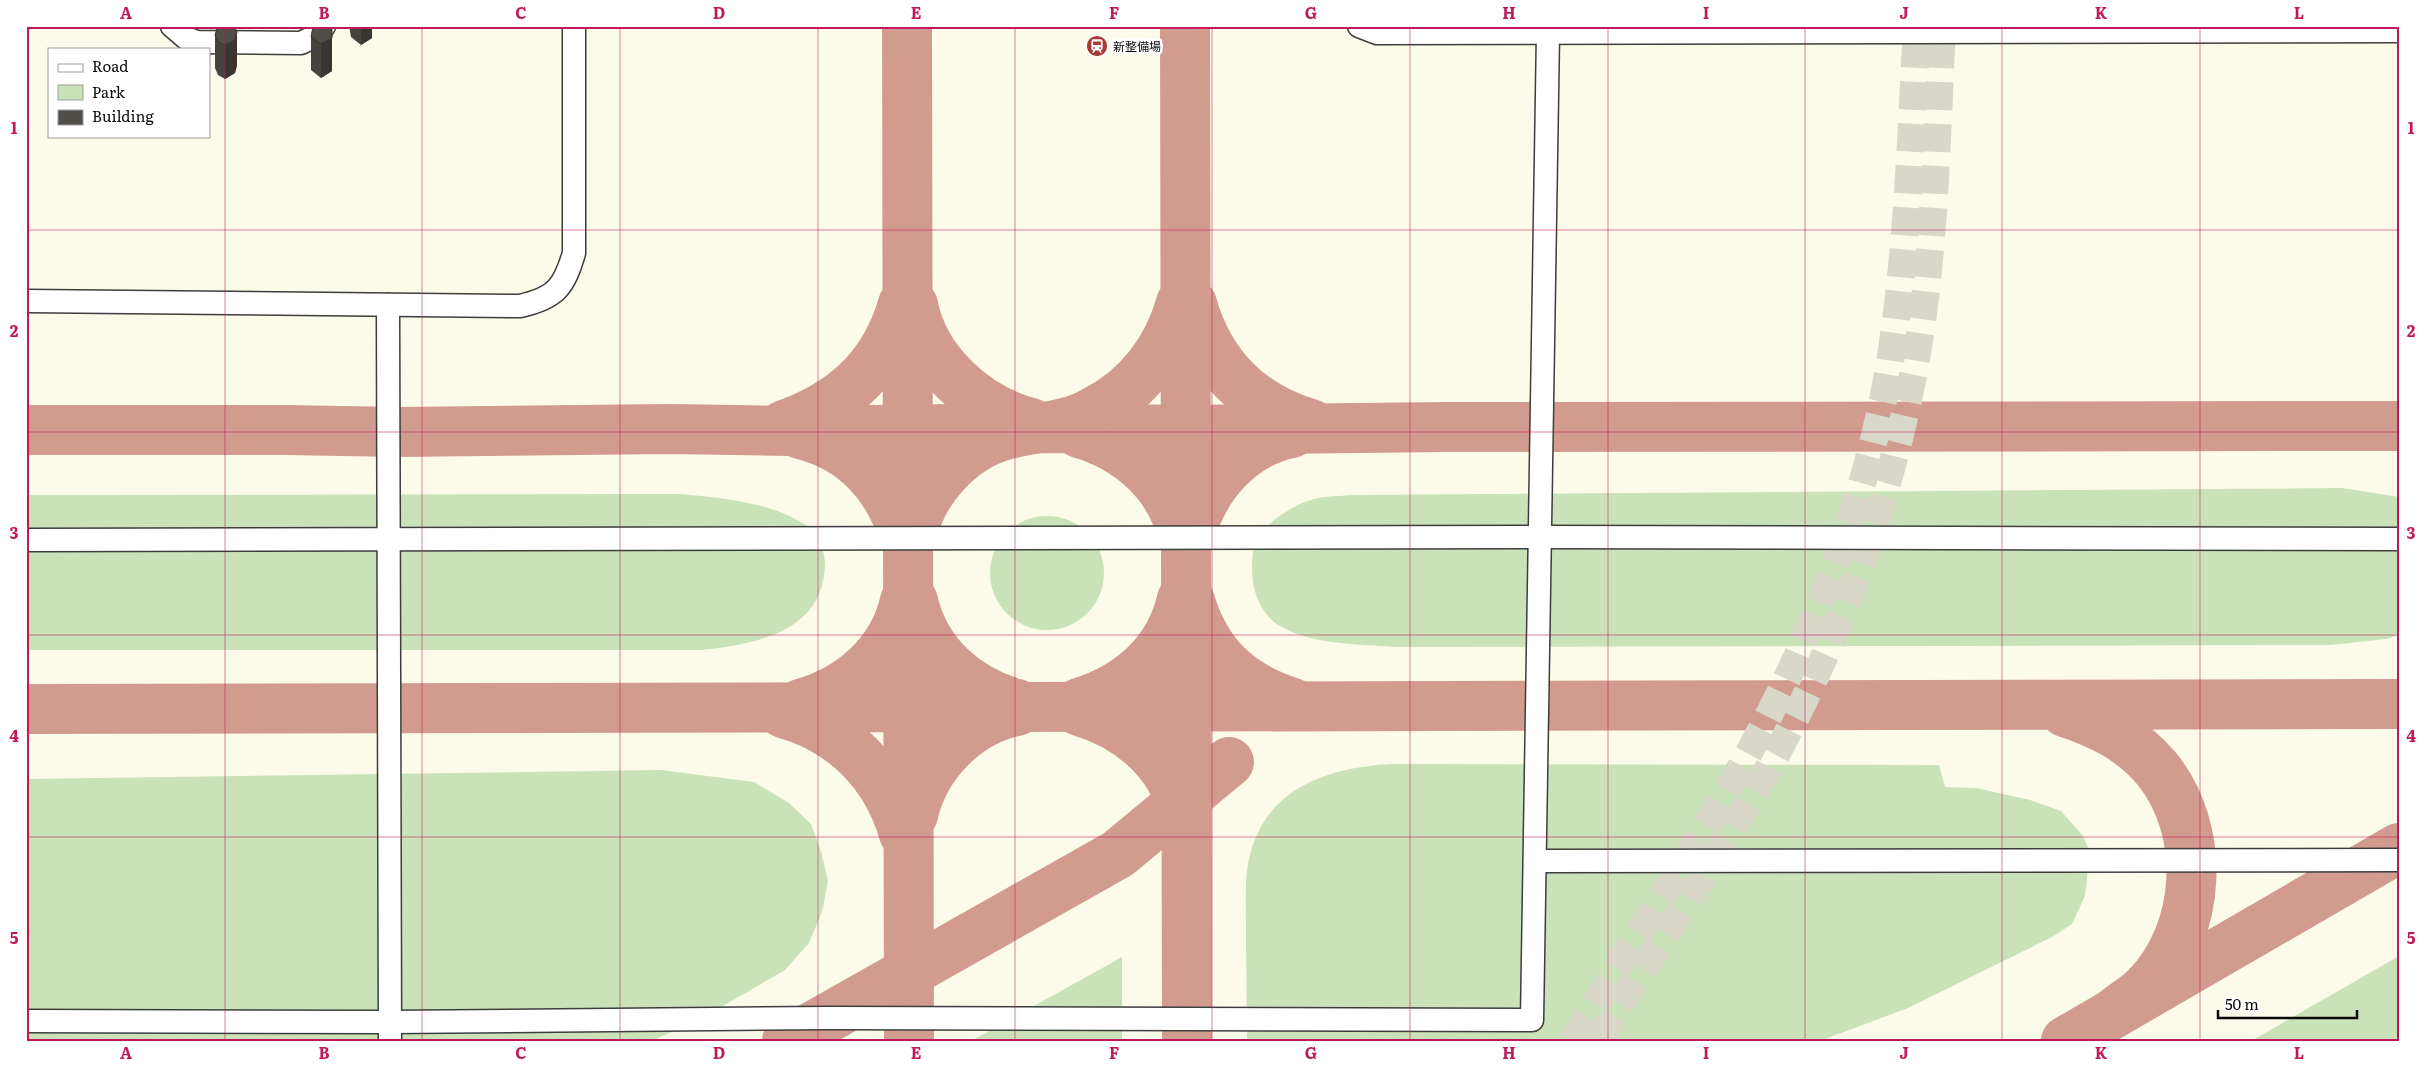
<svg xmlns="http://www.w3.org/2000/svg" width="2425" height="1067" font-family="Literata,'Noto Sans JP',serif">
  <rect width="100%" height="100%" fill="#fcfbea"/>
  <g fill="#cae2b9">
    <path d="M2342,488L2399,497V635L2386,639L2331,645L1396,647C1359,644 1312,645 1280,626C1265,618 1255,598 1253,582C1252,572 1251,558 1254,548C1262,523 1291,506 1314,499C1326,496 1340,496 1352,495Z"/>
    <path d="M681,494C723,498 770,502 806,525C817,532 826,553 825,565C823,633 755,644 701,650H26V495Z"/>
    <circle cx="1047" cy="573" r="57"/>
    <path d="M1391,764L1939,765L1945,787L1976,788L2030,800L2061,811L2083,836L2090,852L2085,896L2072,924L2052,937L1908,1008L1820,1041H1247C1247,1004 1246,967 1246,931C1246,911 1245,890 1247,870C1258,792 1321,768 1391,764Z"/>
    <polygon points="661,770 754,782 789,803 811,824 821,851 828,881 822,912 809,943 785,970 697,1021 651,1041 26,1041 26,779"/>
    <polygon points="2399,956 2399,1041 2251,1041"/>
    <polygon points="1122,957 1122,1041 971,1041"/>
  </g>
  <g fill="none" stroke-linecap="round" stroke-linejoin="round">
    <g stroke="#d29b90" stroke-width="50">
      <polyline points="907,26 909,1041"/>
      <polyline points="1185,26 1187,1041"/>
      <path d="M1192,304C1209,365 1250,407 1311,424"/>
      <path d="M913,305C924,363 977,409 1031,423"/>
      <path d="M784,425C844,404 885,367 903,304"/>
      <polyline points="26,430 285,430 398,432 670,429 789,431 1048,428 1186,430 1446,427 2399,426"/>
      <path d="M1079,433C1128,447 1171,483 1182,535"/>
      <path d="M800,434C854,447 889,485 904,537"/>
      <path d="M1190,535C1204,486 1240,443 1292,433"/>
      <path d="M912,536C921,491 960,447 1005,435C1035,427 1066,427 1093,412C1138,390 1168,350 1181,303"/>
      <path d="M913,601C925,653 965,690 1017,704"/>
      <path d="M1190,601C1206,655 1239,686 1293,703"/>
      <path d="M1079,703C1131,687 1170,652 1182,599"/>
      <path d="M800,704C851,690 893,654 905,601"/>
      <polyline points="26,709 2399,704"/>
      <path d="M1079,711C1128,725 1174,762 1183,814"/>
      <path d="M2065,712C2101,724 2132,739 2157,769C2207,831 2202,931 2146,988C2136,998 2123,1005 2113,1014"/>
      <path d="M783,713C843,729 887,774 904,834"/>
      <path d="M913,815C924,765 966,721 1017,711"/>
      <polyline points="787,1041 1118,854 1229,762"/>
      <polyline points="2066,1041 2399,848"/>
    </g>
    <g stroke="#d8d7c8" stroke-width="28" stroke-dasharray="28 14" stroke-linecap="butt">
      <path d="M1574,1041C1632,937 1702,841 1758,736C1820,620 1873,479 1892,349C1908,242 1911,134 1917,26"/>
      <path d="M1600,1041L1617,1009C1671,925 1729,841 1777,753C1838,640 1884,516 1910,390C1935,271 1936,148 1942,26"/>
    </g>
    <g stroke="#3d3d3d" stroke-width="25">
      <g id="minor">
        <polyline points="172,26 186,38 197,42 301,43 317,35 324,26"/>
        <polyline points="1359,26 1377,33 2399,31"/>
        <path d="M26,301L520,306C556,298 564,287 574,253V26"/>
        <polyline points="388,305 390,1041"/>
        <polyline points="26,540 1540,537 2399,539"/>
        <polyline points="1535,861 2399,860"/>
        <polyline points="26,1021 390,1022 828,1018 1532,1020 1548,33"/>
      </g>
    </g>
    <use href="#minor" stroke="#fff" stroke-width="22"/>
  </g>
  <g fill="#46423e">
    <polygon points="218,26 237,65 235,73 225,79 218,75 215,68 215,35"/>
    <polygon points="349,26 372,26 372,38 361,45 351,37"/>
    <polygon points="332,29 332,71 321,78 311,70 311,37"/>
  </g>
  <g fill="#393632">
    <polygon points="361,26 372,26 372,38 361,45"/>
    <polygon points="237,32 237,65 235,73 225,79 225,45"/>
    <polygon points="332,38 332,71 321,78 321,44"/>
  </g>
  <g fill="#514d48" stroke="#393632">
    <polygon points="218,26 234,26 237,32 235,40 225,45 218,42 215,35"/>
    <polygon points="313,26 329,26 332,29 332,38 321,44 311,37"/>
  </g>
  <path fill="none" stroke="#c2185b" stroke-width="1" stroke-opacity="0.55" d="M225,26V1041M422,26V1041M620,26V1041M818,26V1041M1015,26V1041M1212,26V1041M1410,26V1041M1608,26V1041M1805,26V1041M2002,26V1041M2200,26V1041M26,230H2399M26,432H2399M26,635H2399M26,837H2399"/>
  <defs>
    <g id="station-disc" transform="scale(1.125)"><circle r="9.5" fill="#a83b35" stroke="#fff"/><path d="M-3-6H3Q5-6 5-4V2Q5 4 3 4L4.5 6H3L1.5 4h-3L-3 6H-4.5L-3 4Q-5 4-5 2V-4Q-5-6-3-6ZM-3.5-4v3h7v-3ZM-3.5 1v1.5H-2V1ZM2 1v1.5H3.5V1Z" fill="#fff"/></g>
  </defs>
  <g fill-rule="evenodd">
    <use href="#station-disc" x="1097" y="46"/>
  </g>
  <g text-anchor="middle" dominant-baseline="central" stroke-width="5" stroke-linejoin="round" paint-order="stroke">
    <g font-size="12" fill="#0a0a0a" stroke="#fff" text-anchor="start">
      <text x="1113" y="46">新整備場</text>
    </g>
  </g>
  <rect width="2425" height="1067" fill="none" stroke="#ffffff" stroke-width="55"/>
  <rect x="48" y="48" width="162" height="90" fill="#ffffff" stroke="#9d9d9d"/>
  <rect x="58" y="64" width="25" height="8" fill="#ffffff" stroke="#9d9d9d"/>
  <text x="92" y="72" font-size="15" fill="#0a0a0a">Road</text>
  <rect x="58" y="85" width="25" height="15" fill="#cae2b9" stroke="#9d9d9d"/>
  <text x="92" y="98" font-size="15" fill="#0a0a0a">Park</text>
  <rect x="58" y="110" width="25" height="15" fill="#514d48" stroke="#9d9d9d"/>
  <text x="92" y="122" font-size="15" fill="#0a0a0a">Building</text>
  <path d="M2218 1010v8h139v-8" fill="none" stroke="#0a0a0a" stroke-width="2.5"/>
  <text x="2225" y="1010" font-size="15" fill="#0a0a0a" stroke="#ffffff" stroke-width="4" paint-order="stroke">50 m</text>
  <rect x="28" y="28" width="2370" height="1012" fill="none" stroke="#c2185b" stroke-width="2"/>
  <g font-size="16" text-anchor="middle" font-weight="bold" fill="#c2185b">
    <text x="126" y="19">A</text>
    <text x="324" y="19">B</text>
    <text x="521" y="19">C</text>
    <text x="719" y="19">D</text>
    <text x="916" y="19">E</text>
    <text x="1114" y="19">F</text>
    <text x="1311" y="19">G</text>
    <text x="1509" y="19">H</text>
    <text x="1706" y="19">I</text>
    <text x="1904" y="19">J</text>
    <text x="2101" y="19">K</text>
    <text x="2299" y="19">L</text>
    <text x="14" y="134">1</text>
    <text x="2411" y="134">1</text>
    <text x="14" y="337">2</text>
    <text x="2411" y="337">2</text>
    <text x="14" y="539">3</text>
    <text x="2411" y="539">3</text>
    <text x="14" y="742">4</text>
    <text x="2411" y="742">4</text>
    <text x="14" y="944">5</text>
    <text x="2411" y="944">5</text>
    <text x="126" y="1059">A</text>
    <text x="324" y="1059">B</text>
    <text x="521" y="1059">C</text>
    <text x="719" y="1059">D</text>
    <text x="916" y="1059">E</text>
    <text x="1114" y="1059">F</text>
    <text x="1311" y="1059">G</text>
    <text x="1509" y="1059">H</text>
    <text x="1706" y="1059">I</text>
    <text x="1904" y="1059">J</text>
    <text x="2101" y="1059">K</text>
    <text x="2299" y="1059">L</text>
  </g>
</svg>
